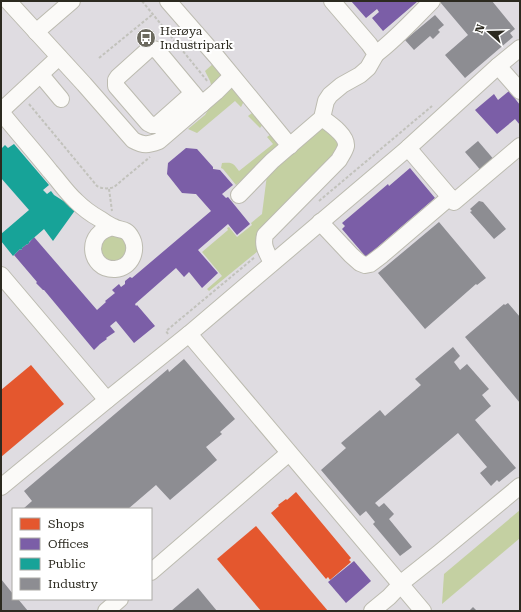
<svg xmlns="http://www.w3.org/2000/svg" width="521" height="612" font-family="'Roboto Serif',serif">
  <rect width="100%" height="100%" fill="#e3e1d3"/>
  <path fill="#dfdce1" fill-rule="evenodd" d="M1,1H520V611H1ZM13,509H151V599H13Z"/>
  <g fill="#c4d0a2">
    <polygon points="214,63 229,79 212,88 210,81 205,71"/>
    <polygon points="231,83 244,101 241,107 235,101 197,133 188,129 205,115 210,107"/>
    <polygon points="252,113 254,113 263,124 260,128 248,116"/>
    <polygon points="320,129 327,129 334,134 341,148 258,251 209,291 207,289 222,276 202,252 228,230 227,228 229,227 237,237 252,225 251,223 262,214 267,175"/>
    <path d="M274,132L279,138V146L261,163L236,185L223,169L221,168L222,163C233,162 233,163 239,171L273,144L267,137Z"/>
    <polygon points="108,235 122,236 128,246 122,261 110,262 102,256 100,244"/>
    <polygon points="520,510 520,538 442,604 444,574"/>
  </g>
  <g fill="#e4572e">
    <polygon points="31,365 64,404 1,457 1,390"/>
    <polygon points="296,492 351,558 349,560 351,562 330,580 328,577 326,579 271,513 279,506 278,505 286,499 287,500"/>
    <polygon points="256,526 328,611 261,611 217,559"/>
  </g>
  <g fill="#7b5ea7">
    <polygon points="351,1 418,1 383,31 372,18 379,12 377,9 366,18"/>
    <polygon points="509,91 520,105 520,125 515,119 497,134 475,110 494,94 498,100"/>
    <polygon points="186,148 197,149 213,167 213,169 220,170 233,185 222,194 226,198 228,197 250,224 237,235 228,224 198,250 218,273 202,288 189,272 184,277 176,268 135,304 136,306 137,305 155,326 134,343 116,321 110,326 115,332 106,338 107,339 100,344 94,350 44,290 43,290 36,283 37,282 14,255 20,249 21,250 22,249 22,248 27,244 27,245 34,237 97,310 106,302 105,301 115,293 112,290 119,284 121,287 125,284 125,281 130,277 132,278 211,211 196,194 195,194 182,193 167,174 168,163"/>
    <polygon points="410,168 435,198 366,257 342,229 345,226 342,223 388,184 389,186"/>
    <polygon points="354,561 371,581 346,603 328,582"/>
  </g>
  <polygon fill="#17a398" points="14,144 49,185 43,190 47,194 51,191 54,195 76,209 53,241 44,229 29,242 29,243 27,245 27,244 22,248 22,249 21,250 20,249 13,256 1,241 1,234 29,210 1,178 1,149 5,145 8,148"/>
  <g fill="#8d8d92">
    <polygon points="441,1 492,1 515,29 510,33 513,37 465,78 445,55 468,35 440,2"/>
    <polygon points="435,15 444,25 438,30 440,32 433,39 430,36 414,50 405,40"/>
    <polygon points="478,141 496,162 483,173 465,152"/>
    <polygon points="479,201 483,202 506,229 494,239 470,212 472,211 470,209"/>
    <polygon points="439,222 486,278 477,285 476,284 425,329 378,273"/>
    <polygon points="508,303 520,317 520,403 465,337 504,304 505,305"/>
    <polygon points="453,347 460,356 454,362 460,370 467,364 489,389 482,395 491,406 475,420 516,468 499,482 497,480 491,486 480,473 487,467 458,433 375,503 379,507 384,503 394,514 389,519 412,547 400,556 373,524 375,522 366,511 360,516 321,470 346,448 341,443 380,410 385,416 421,385 415,379"/>
    <polygon points="184,359 235,419 220,432 222,434 206,447 217,460 170,500 156,485 128,509 23,509 32,501 24,491 168,369 169,372"/>
    <polygon points="1,579 13,594 13,599 18,599 28,611 1,611"/>
    <polygon points="198,588 217,611 171,611"/>
    <polygon points="473,607 477,611 469,611"/>
  </g>
  <g fill="none" stroke-linecap="round" stroke-linejoin="round">
    <g stroke="#bcbbb0" stroke-width="18">
      <g id="minor">
        <path d="M8,1L84,84L133,140C144,146 148,145 159,141L216,92L232,76"/>
        <polyline points="168,1 216,56 290,146"/>
        <polyline points="36,32 72,1"/>
        <path d="M376,54C396,39 414,19 432,1"/>
        <polyline points="498,66 520,91"/>
        <polyline points="41,75 61,99"/>
        <polyline points="193,93 157,125 152,125 148,123 116,86 116,80 118,77 148,50 153,49 157,50 202,104"/>
        <polyline points="1,111 59,57"/>
        <path d="M1,112C17,132 34,151 50,171C59,181 66,192 76,201C83,208 91,214 100,219C104,222 109,225 113,227C121,231 126,228 131,237C139,250 131,268 115,269C88,270 84,231 114,227"/>
        <polyline points="408,148 454,202 520,146"/>
        <polyline points="239,195 272,161 322,118 326,101 330,95 342,85 360,75 368,68 376,54 369,44 332,1"/>
        <polyline points="320,222 351,255 360,263 365,265 370,264 382,255 450,197"/>
        <path d="M272,263C267,252 262,247 265,235L339,160C341,156 345,151 346,146C347,135 330,124 322,118"/>
        <polyline points="1,275 107,400"/>
        <polyline points="1,487 107,400 189,334"/>
        <polyline points="151,572 289,453"/>
        <polyline points="106,611 120,599"/>
        <polyline points="372,611 389,597 405,580 439,553 520,486"/>
        <polyline points="423,611 189,334 408,148 498,66 520,48"/>
      </g>
    </g>
    <g stroke="#c2c2bc" stroke-width="2" stroke-dasharray="3 2" stroke-linecap="butt">
      <polyline points="142,1 200,72 208,82"/>
      <polyline points="183,51 189,45"/>
      <polyline points="99,58 153,14"/>
      <path d="M29,104L97,186C102,189 109,189 114,187L150,157"/>
      <polyline points="109,189 112,211"/>
      <polyline points="319,201 432,106"/>
      <polyline points="168,334 166,331 255,257"/>
    </g>
    <use href="#minor" stroke="#fbfaf8" stroke-width="16"/>
  </g>
  <defs>
    <g id="bus-disc" transform="scale(1)"><circle r="9.5" fill="#6c6a5f" stroke="#fff"/><path d="M-5-6H5V4H4V6H2V4H-2V6H-4V4H-5ZM-3.5-4V0h7V-4ZM-3.5 1.2v1.5H-2V1.2ZM2 1.2v1.5H3.5V1.2Z" fill="#fff"/></g>
  </defs>
  <g fill-rule="evenodd">
    <use href="#bus-disc" x="146" y="38"/>
  </g>
  <g text-anchor="middle" dominant-baseline="central" stroke-width="4" stroke-linejoin="round" paint-order="stroke">
    <g font-size="12" fill="#2c2a20" stroke="#fff" text-anchor="start">
      <text x="160" y="31">Herøya<tspan x="160" dy="14">Industripark</tspan></text>
    </g>
  </g>
  <rect width="521" height="612" fill="none" stroke="#2c2a20" stroke-width="4"/>
  <rect x="12" y="508" width="140" height="92" fill="#ffffff" stroke="#abaaa6"/>
  <rect x="20" y="518" width="20" height="12" fill="#e4572e" stroke="#abaaa6"/>
  <text x="48" y="528" font-size="12" fill="#2c2a20">Shops</text>
  <rect x="20" y="538" width="20" height="12" fill="#7b5ea7" stroke="#abaaa6"/>
  <text x="48" y="548" font-size="12" fill="#2c2a20">Offices</text>
  <rect x="20" y="558" width="20" height="12" fill="#17a398" stroke="#abaaa6"/>
  <text x="48" y="568" font-size="12" fill="#2c2a20">Public</text>
  <rect x="20" y="578" width="20" height="12" fill="#8d8d92" stroke="#abaaa6"/>
  <text x="48" y="588" font-size="12" fill="#2c2a20">Industry</text>
  <g transform="translate(489 32) rotate(290)" stroke="#ffffff" stroke-width="3" paint-order="stroke">
  <path d="M0-3L7 15L0 10L-7 15Z" fill="#2c2a20"/>
  <text y="-6" font-size="11" font-weight="bold" text-anchor="middle" fill="#2c2a20">N</text>
  </g>
</svg>
